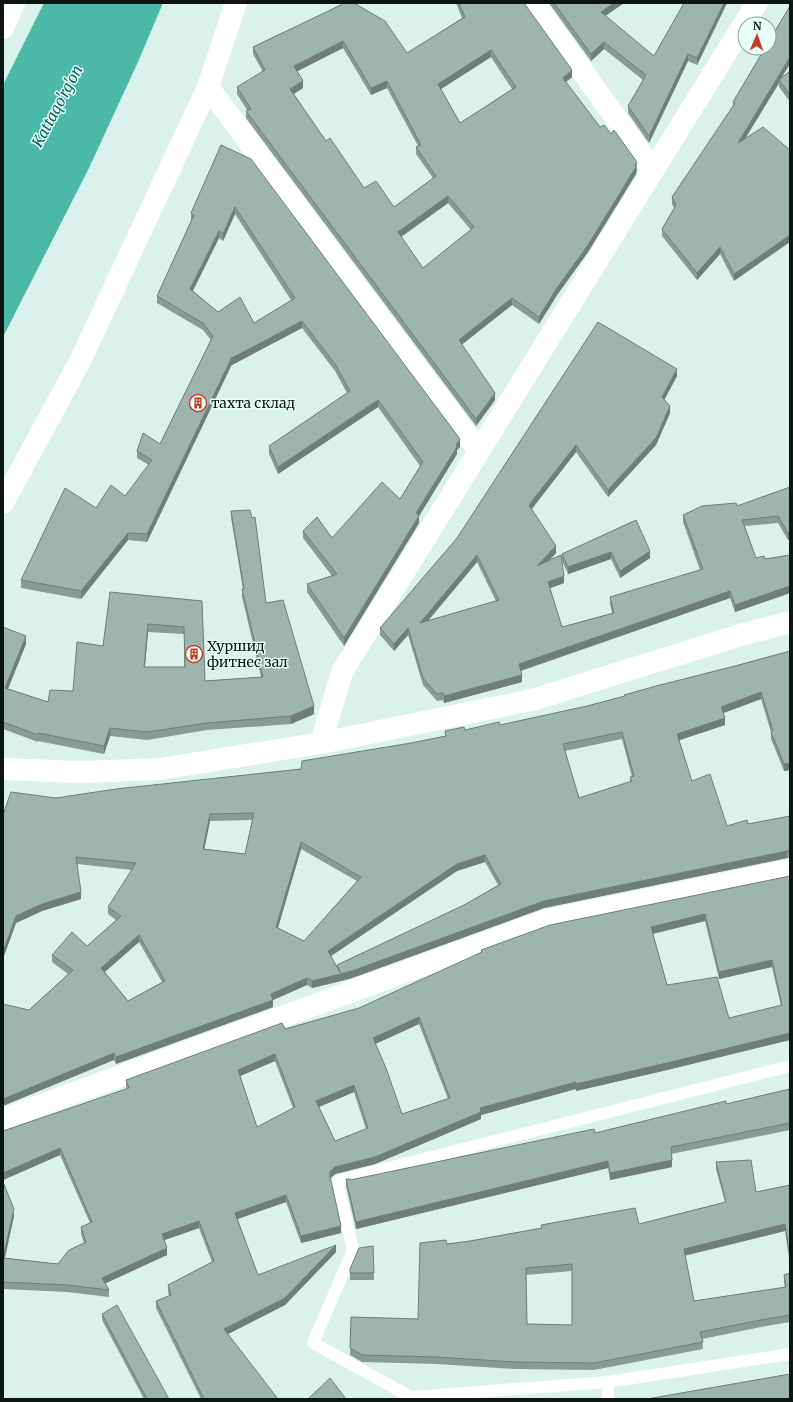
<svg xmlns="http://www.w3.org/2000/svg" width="793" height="1402" font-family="Merriweather,serif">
  <rect width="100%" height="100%" fill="#daf1ec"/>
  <polygon fill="#4cb8a7" points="44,3 163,3 138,62 89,168 3,337 3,85"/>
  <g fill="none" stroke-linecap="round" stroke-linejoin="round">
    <g stroke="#fff" stroke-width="12">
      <polyline points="790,1066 337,1181 353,1250 313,1343 411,1397 608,1382 790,1354"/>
      <polyline points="608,1382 608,1399"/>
    </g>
    <g stroke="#fff" stroke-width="22">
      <polyline points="534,3 653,170"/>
      <polyline points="208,87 479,451"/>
      <polyline points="321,743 342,672 757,3"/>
      <polyline points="3,1119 547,920 790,870"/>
    </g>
    <g stroke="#fff" stroke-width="22">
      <polyline points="3,28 14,3"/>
      <polyline points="3,503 80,361 208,87 236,3"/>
      <polyline points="3,769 80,772 160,769 321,743 532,700 744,634 790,622"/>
    </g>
  </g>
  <g fill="#889b96" fill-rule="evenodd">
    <path d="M345,3L407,53L462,18L456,3H524L572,77L566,82L600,127L637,169L636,174L588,252L557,295L539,324L512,305L462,344L495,400L476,426L246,118V111L247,110L237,94V87L263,72L253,54V47ZM343,48L371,95L387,88L418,146L416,147V154L433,178L394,207L364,188L326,141L294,94L303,88L297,71ZM491,57L512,89L460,123L441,89ZM448,203L471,230L423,268L401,237Z"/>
    <polygon points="549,3 624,3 605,16 654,56 684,3 727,3 697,65 688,61 649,143 628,113 628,106 643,80 604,49 591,61"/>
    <polygon points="790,6 790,64 782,77 790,71 790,102 779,87 779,83 745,139 734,281 720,254 697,280 662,236 662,229 674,208 672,204 672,197 733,107 733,102"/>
    <path d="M221,145L460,447L457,450V454L419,516V523L344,646L307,592V584L332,576L303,538V531L332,538L400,499L420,466L378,407L278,474L269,454V446L347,393L335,371L302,328L232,365V364L147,542L128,540L81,599L21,588V580L96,508L125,496L149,465L137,458V451L160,444L211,340L203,330L157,303V296L191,221V213ZM235,214L291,300L254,323L218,312L193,291L219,238L223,241Z"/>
    <path d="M598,322L677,376L664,400L670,413L656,445L608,497L576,452L532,509L556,553L549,561L564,583L550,588L562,627L612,613L610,604V597L700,570L683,522V515L737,506L790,487V540H788L778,523L745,526L756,558L765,559L790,555V593L735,612L730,598L521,671L522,682L444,703L443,700L437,701L423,685L408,635L394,651L380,635V628L457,538ZM477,562L496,601L428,621Z"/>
    <path d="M231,511L266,603L314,714L291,724L207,730L147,740L110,736L104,754L38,741V742L3,729V627L26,644L8,689L48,702L73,691L103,646L110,592L202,601L205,681L261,677L242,597V589H243L231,518ZM148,632L184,634V667H145Z"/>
    <polygon points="636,520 650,558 620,578 611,559 568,574 562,561 562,554"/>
    <path d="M790,651V770L784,771L771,739V732L761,699L723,713L725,725L679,740L692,781L727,826L748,824L790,816V858H787L544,908L352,978L312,988L307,985L273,1000V1007L116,1064L114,1060L29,1010L68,974L52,962V955L87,946L116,920L108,914V907L132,870L77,864L81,899L42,911L16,923L3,959V815L56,798L301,769L411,743L445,736V731L465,730L500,725L587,706L624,696V695L735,666ZM622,739L632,777H630V782L579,798L565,751ZM252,820L245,854L204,849L210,821ZM301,849L357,881L304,941L278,928ZM485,862L498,885L464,905L337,965V969L331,956L457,871ZM139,942L162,982L128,1001L105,972Z"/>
    <path d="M790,876V1040L667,1070L576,1091V1089L481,1115V1119L375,1164L335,1174L330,1178L341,1233L301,1243L286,1202L237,1219L258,1275L336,1252L285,1305L228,1334L278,1399H201L156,1308V1301L169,1296L168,1292V1285L212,1262L199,1228L164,1240L167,1255L105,1283L109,1290V1297L67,1292L3,1289V1182L14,1216L5,1258L58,1264L84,1243L81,1234V1227L90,1223L60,1155L3,1180L127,1089L126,1087V1080L285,1029L359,1008L481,953V950ZM705,921L719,979L772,967L781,1006L729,1018L667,985L653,934ZM419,1024L448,1099L402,1114L375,1044ZM275,1061L293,1108L257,1127L240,1076ZM354,1092L366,1129L335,1141L319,1107Z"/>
    <polygon points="790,1089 790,1130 671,1154 672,1167 610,1180 608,1168 356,1229 346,1186 346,1179 350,1180 595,1133 726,1104"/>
    <path d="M716,1162L756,1192L790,1185V1264L785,1231L685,1255L694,1301L785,1288L784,1282V1275L790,1273V1322L761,1327L702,1339L703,1349L594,1370L514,1369L437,1364L362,1362L350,1355L351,1317L418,1319L447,1244L470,1241L541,1228V1225L639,1224L725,1202L716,1169ZM572,1271V1325L527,1324L526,1275Z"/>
    <polygon points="373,1246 374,1280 350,1280 350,1273"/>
    <polygon points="102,1314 169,1399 144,1399 102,1320"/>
  </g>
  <g fill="#6f7e7a">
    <polygon points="614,3 624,3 601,19 601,12"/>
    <polygon points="724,3 727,3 697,65 697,58"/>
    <polygon points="343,41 343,48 294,73 294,66"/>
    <polygon points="604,42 604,49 591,61 591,54"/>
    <polygon points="491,50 491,57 438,91 438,84"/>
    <polygon points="688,54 688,61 649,143 649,136"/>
    <polygon points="790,57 790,64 779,81 779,80 779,83 738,150 738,143"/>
    <polygon points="572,70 572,77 563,84 563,78"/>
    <polygon points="303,81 303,88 290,96 290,89"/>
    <polygon points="387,81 387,88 371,95 371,88"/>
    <polygon points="637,162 636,174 588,252 557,295 539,324 539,317 557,288"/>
    <polygon points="448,196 448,203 398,239 398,232"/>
    <polygon points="235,207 235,214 223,241 223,234"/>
    <polygon points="219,231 219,238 190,296 190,289"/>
    <polygon points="790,235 790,242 734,281 734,274"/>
    <polygon points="720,247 720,254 697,280 697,273"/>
    <polygon points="512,298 512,305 459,347 459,340"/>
    <polygon points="302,321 302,328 232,365 232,358"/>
    <polygon points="232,357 232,364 147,542 147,534"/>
    <polygon points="677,369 677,376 662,404 662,397"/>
    <polygon points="495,393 495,400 476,426 476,419"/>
    <polygon points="378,400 378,407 278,474 278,467"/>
    <polygon points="670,406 670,413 656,445 608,497 608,490"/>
    <polygon points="460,439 460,447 457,450 457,454 416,521 416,513 456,445"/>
    <polygon points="576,445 576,452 529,512 529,505"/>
    <polygon points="419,516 419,523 344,646 344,638"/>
    <polygon points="128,533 128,540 81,599 81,591"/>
    <rect x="788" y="533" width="2" height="7"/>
    <polygon points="556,546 556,553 537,573 537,566"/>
    <polygon points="650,551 650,558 620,578 620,571"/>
    <polygon points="611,552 611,559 568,574 568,567"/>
    <polygon points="477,555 477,562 420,630 420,623"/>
    <polygon points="564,576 564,583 548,589 548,582"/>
    <polygon points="790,586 790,593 735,612 735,605"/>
    <polygon points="730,591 730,598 519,671 519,664"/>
    <polygon points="148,624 148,632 144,675 144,667"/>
    <polygon points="408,628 408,635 394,651 394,644"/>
    <polygon points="26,636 26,644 5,696 5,688"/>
    <polygon points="522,675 522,682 444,703 444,696"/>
    <polygon points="761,692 761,699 721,714 721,707"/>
    <polygon points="314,706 314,714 291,724 291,716"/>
    <polygon points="725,718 725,725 677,741 677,734"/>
    <polygon points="110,728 110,736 104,754 104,746"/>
    <polygon points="790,763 790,770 784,771 784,764"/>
    <polygon points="210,814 210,821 203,856 203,849"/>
    <polygon points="301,842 301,849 276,934 276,927"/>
    <polygon points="787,851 787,858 544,908 352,978 341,981 341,974 544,901"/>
    <polygon points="485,855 485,862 457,871 328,958 328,951 457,864"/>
    <polygon points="81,892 81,899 42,911 16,923 3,958 3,952 16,916 42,904"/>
    <polygon points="705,914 705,921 651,934 651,927"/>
    <polygon points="139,935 139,942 101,975 101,968"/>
    <polygon points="772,960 772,967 719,979 719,972"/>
    <polygon points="341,974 341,981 312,988 312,981"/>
    <polygon points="307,978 307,985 273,1000 273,1007 116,1064 116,1057 271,994"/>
    <polygon points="419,1017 419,1024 373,1045 373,1038"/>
    <polygon points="790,1033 790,1040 667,1070 576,1091 576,1084"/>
    <polygon points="114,1053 114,1060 3,1106 3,1099"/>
    <polygon points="275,1054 275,1061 238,1077 238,1070"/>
    <polygon points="576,1082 576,1089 481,1115 481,1119 375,1164 335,1174 330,1179 330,1172 335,1167 480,1108"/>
    <polygon points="354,1085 354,1092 316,1108 316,1101"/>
    <polygon points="60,1148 60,1155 3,1180 3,1173"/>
    <polygon points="672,1160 672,1167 610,1180 610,1173"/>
    <polygon points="608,1161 608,1168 356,1229 356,1222"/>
    <polygon points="286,1195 286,1202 235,1220 235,1213"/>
    <polygon points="14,1209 14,1216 3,1265 3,1258"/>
    <polygon points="199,1221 199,1228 162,1241 162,1234"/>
    <polygon points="785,1224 785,1231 684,1256 684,1249"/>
    <polygon points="341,1226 341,1233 301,1243 301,1236"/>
    <polygon points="336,1245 336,1252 285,1305 224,1336 224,1329"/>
    <polygon points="167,1248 167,1255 102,1285 102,1278"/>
  </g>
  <g fill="#9eb4af" stroke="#6f7e7a" fill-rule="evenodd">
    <path d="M345,3H354L385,21L407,53L465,17L459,3H524L572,70L563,78L600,127L604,125L611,134L614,130L637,162L635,166L636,167L588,245L557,288L539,317L512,298L459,340L495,393L476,419L246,111L251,109L237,87L265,70L253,47ZM343,41L371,88L387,81L421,145L416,147L436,176L394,207L376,181L364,188L330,138L326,141L290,89L303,81L294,66ZM491,50L516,87L460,123L438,84ZM448,196L474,227L423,268L398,232Z"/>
    <polygon points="554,3 614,3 601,12 654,56 684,3 724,3 697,58 688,54 649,136 628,106 646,75 604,42 591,54"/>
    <polygon points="790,6 790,57 738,143 763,127 790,150 790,235 734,274 720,247 697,273 662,229 676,205 672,197 735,103 733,102 765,48 769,48 769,41"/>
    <polygon points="790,71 790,95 779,80"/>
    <path d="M221,145L251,159L460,439L456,445L457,447L416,513L419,516L344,638L307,584L337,574L303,531L317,517L332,538L382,482L400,499L423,462L378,400L278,467L269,446L350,391L335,364L302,321L232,358V357L147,534L128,533L81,591L21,580L65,488L96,508L111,485L125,496L152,460L137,451L143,433L160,444L213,336L203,323L157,296L194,215L191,213ZM235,207L295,298L254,323L240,297L218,312L190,289L219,231L223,234Z"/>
    <path d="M598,322L677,369L662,397L670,406L656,438L608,490L576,445L529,505L556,546L537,566L561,555L564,576L548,582L562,627L614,613L610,597L703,569L683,515L702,506L736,503L737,506L790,487V533H788L778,516L742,520L756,558L764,556L765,559L790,555V586L735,605L730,591L519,664L522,675L444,696L443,693L437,694L423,678L408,628L394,644L380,628L457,538ZM477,555L499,600L420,623Z"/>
    <path d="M250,510L252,518L255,517L266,603L283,600L314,706L291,716L207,723L147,732L110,728L104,746L38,733V735L3,722V627L26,636L5,688L48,702L50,690L73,691L77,642L103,646L110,592L202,601L205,681L263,677L242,589H244L231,511ZM148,624L184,627L185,667H144Z"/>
    <polygon points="636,520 650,551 620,571 611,552 568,567 562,554"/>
    <path d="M790,651V763L784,764L771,732L773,731L761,692L721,707L725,718L677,734L692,781L710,774L727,826L747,820L748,824L790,816V851H787L544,901L352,971L341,974L337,965L464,905L501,884L485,855L457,864L328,951L341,974L312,981L307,978L271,994L273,1000L116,1057L114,1053L3,1099V1004L29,1010L73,970L52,955L72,932L87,946L121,916L108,907L136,863L76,857L81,892L42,904L16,916L3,952V815L11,792L56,798L116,789L301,769L302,761L411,743L446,736L445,731L464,727L465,730L499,722L500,725L587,706L625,696L624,695L656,686L735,666ZM622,732L634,776L630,777L632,781L579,798L563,744ZM254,813L245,854L203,849L210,814ZM301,842L361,877L304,941L276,927ZM139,935L165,981L128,1001L101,968Z"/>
    <path d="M790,876V1033L667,1063L576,1084V1082L480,1108L481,1112L375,1157L335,1167L330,1172V1176L341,1226L301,1236L286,1195L235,1213L258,1275L336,1245L285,1298L224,1329L278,1399H204L156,1301L171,1295L168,1285L214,1261L199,1221L162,1234L167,1248L102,1278L109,1290L67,1285L3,1282V1182L14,1209L3,1258L58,1264L69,1250L86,1242L81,1227L92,1222L60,1148L3,1173V1131L129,1088L126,1080L282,1023L285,1029L359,1008L482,952L481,950L550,925ZM705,914L719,972L772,960L782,1005L729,1018L717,977L667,985L651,927ZM419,1017L450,1098L402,1114L386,1068L373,1038ZM275,1054L295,1107L257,1127L238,1070ZM354,1085L368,1128L335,1141L316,1101Z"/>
    <polygon points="790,1089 790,1123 671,1147 672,1160 610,1173 608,1161 356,1222 346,1179 350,1179 350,1180 594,1129 595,1133 726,1101 726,1104"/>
    <path d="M751,1160L756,1192L790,1185V1257L785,1224L684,1249L694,1301L786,1287L784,1275L790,1273V1315L761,1320L700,1332L703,1342L594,1363L514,1362L437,1357L362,1355L350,1348L351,1317L418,1319L420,1243L446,1240L447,1244L470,1241L542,1228L541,1225L635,1208L639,1224L726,1202L716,1162ZM572,1264V1325L527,1324L526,1268Z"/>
    <polygon points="373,1246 374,1273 350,1273 350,1269 359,1248"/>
    <polygon points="117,1305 169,1399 147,1399 102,1314"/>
    <polygon points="790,1374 790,1399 647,1399"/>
    <polygon points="330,1378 346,1399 308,1399"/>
  </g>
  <defs>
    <g id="building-ring" transform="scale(0.9)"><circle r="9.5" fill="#e7fef9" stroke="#c53927" stroke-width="1.5"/><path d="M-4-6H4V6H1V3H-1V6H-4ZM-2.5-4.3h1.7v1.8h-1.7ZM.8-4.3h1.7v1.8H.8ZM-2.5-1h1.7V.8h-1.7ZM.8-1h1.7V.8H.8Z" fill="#c53927"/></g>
  </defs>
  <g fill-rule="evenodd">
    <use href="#building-ring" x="198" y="403"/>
    <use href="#building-ring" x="194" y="654"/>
  </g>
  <g text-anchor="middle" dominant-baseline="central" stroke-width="3" stroke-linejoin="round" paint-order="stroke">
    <g font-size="14" fill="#0d1513" stroke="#e7fef9" text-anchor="start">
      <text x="211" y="403">тахта склад</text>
      <text x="207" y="646">Хуршид<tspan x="207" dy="16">фитнес зал</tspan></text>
    </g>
    <g font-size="15" font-style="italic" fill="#056357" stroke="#e7fef9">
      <text transform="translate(57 106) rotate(-62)">Kattaqo'rg'on</text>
    </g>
  </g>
  <rect width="793" height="1402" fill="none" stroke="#0d1513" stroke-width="8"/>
  <g transform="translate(757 36) rotate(2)"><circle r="19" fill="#e7fef9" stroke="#90a19d"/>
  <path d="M0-3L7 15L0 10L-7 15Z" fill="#c53927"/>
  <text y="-6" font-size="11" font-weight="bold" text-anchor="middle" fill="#0d1513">N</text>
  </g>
</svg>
